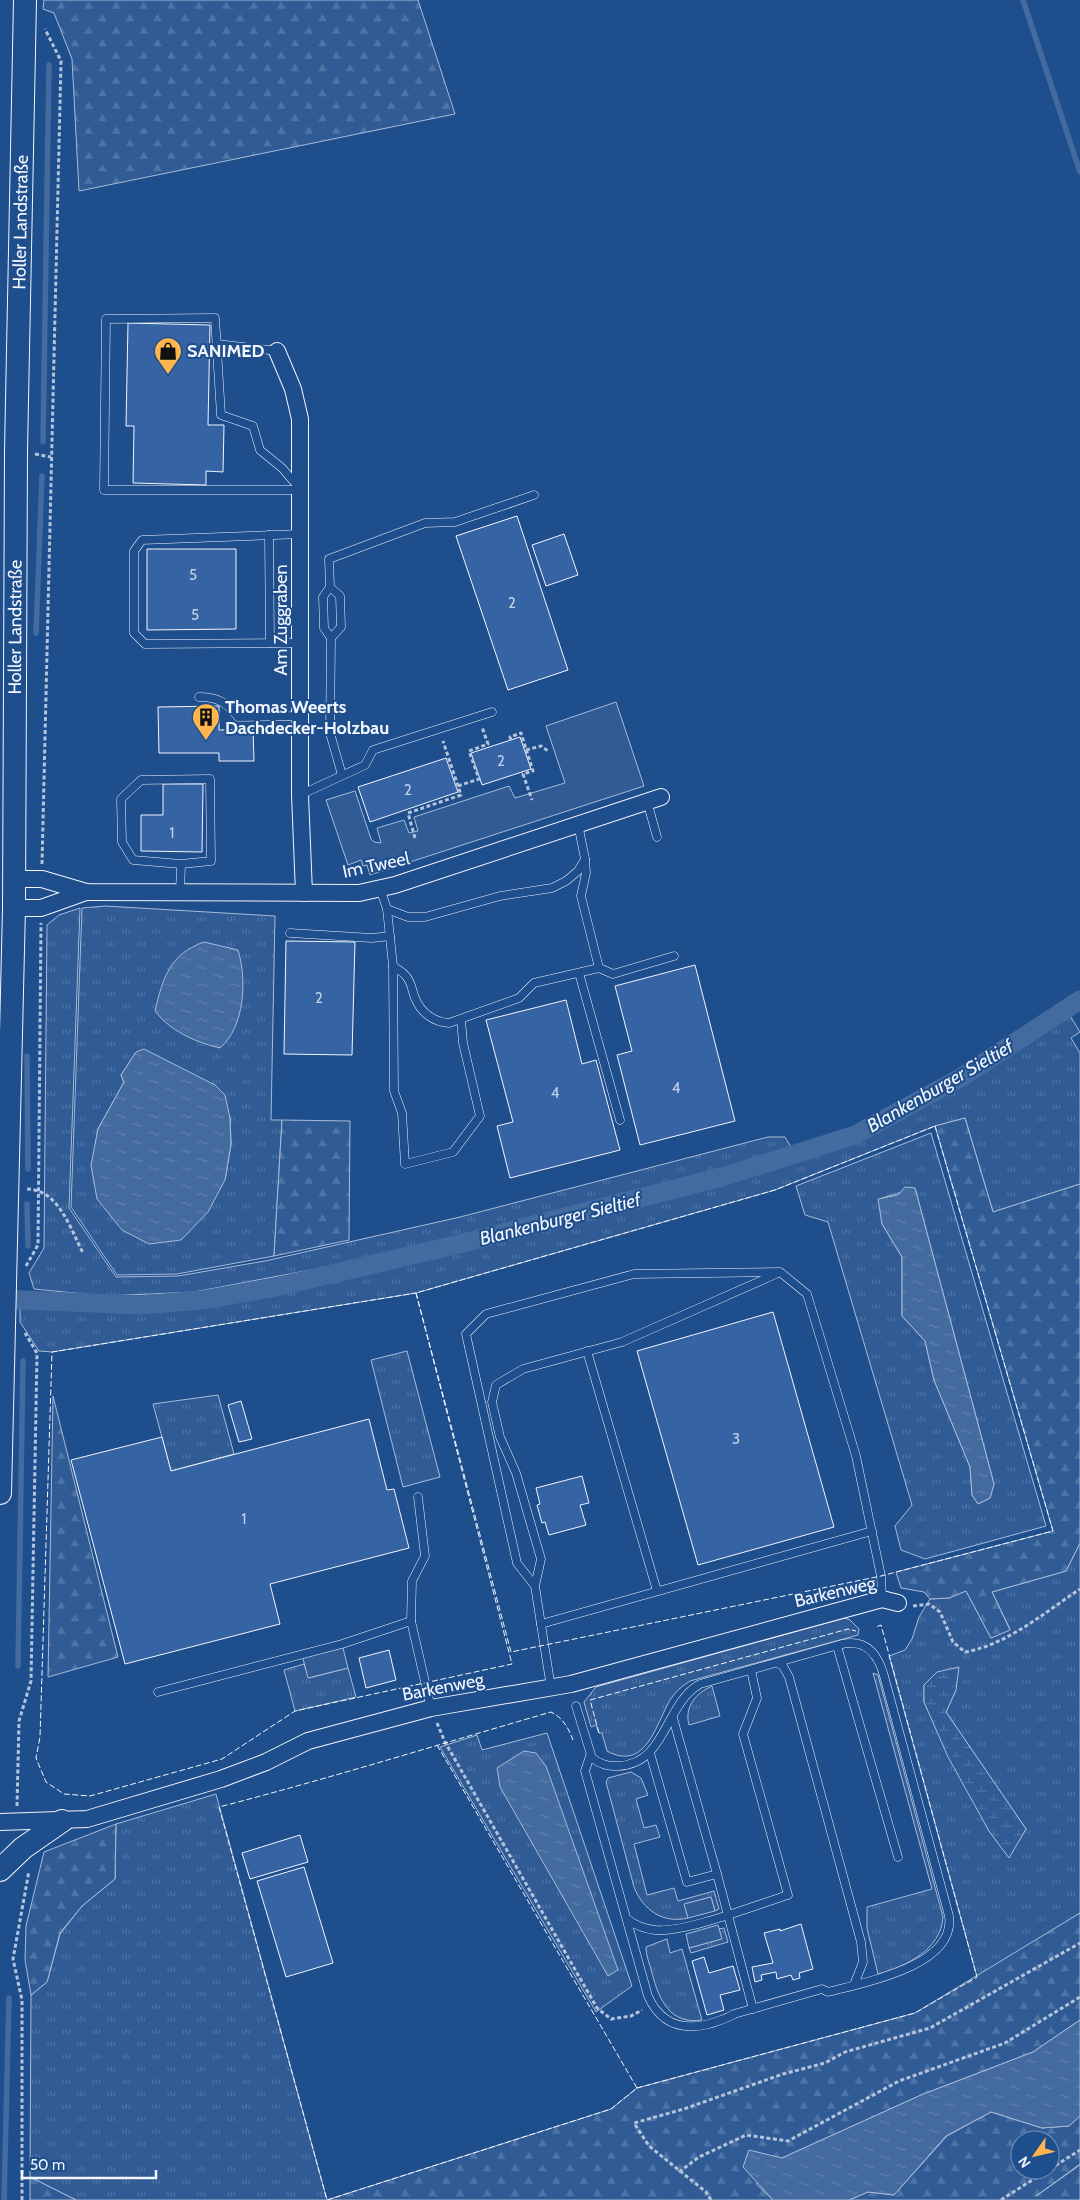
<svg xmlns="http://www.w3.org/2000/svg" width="1080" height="2200" font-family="Cabin,sans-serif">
  <defs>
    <pattern id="grass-tufts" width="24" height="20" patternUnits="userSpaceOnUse" patternTransform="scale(1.25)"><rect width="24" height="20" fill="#305b95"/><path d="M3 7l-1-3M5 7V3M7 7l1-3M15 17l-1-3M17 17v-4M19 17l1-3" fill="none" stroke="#4e73a5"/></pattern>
    <pattern id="forest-firs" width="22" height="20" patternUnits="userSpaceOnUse" patternTransform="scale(1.25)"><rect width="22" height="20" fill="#305b95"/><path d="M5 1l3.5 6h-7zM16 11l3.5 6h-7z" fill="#4e73a5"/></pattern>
    <pattern id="wetland-marsh" width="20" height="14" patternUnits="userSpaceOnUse" patternTransform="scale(1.25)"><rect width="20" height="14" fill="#305b95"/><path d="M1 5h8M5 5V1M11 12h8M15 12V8" fill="none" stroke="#4e73a5"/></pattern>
    <pattern id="water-ripples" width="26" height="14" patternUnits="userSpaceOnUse" patternTransform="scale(1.25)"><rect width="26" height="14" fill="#446ba0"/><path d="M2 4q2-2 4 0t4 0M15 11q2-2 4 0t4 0" fill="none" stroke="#5f81ae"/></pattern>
  </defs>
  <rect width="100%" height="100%" fill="#1f4e8c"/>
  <g fill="url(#grass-tufts)" stroke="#a8bbd7" fill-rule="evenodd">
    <path d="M105,906L275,916L271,1120H282L274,1256L177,1274L117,1275L71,1207L82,908ZM136,1052L215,1085L230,1118L231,1144L225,1180L92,1165L98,1129L124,1082L121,1075Z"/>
    <polygon points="80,908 69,1208 116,1277 178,1276 265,1261 460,1217 768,1137 785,1137 792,1149 479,1234 363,1260 194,1292 105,1296 34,1289 29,1273 44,1248 47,925 59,915"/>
    <polygon points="1069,1014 1080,1032 1071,1038 1080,1053 1080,1184 993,1212 965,1118 935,1126 775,1190 416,1293 52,1352 39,1351 20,1322 20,1301 142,1310 239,1297 442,1254 626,1207 854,1142 960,1085"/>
    <path d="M931,1133L1046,1526L925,1559L901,1550L895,1526L912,1505L828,1222L805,1215L796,1186ZM915,1188L994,1484L990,1498L978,1504L972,1495L970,1467L934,1380L925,1341L902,1316V1257L882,1224L879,1199Z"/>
    <polygon points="407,1351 440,1477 403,1487 371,1360"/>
    <polygon points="218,1395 234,1454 171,1471 153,1404"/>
    <path d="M1080,1543V1913L977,1977L889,1656L905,1650L912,1639L919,1617L930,1599L949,1598L966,1591L991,1638L1010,1629L992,1592L1066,1571ZM937,1672L956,1690L946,1712L1026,1829L1009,1857L989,1831L924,1702V1685Z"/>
    <path d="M844,1618L850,1620L859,1629L858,1635L690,1681C682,1686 675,1692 670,1700C656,1724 646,1772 607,1751L602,1733H599L596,1725L591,1727L584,1702L596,1687Z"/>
    <polygon points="304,1664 309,1678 348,1668 356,1697 295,1711 284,1670"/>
    <path d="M873,1673L878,1675L943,1917C941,1950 906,1966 878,1974L867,1928V1907L932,1889Z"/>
    <path d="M712,1686L720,1716L689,1725C684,1707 696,1693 712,1686Z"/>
    <polygon points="547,1733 632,1986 596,2012 440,1747 477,1735 482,1750"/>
    <path d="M631,1772L641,1778L648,1795L636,1799L644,1828L656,1825L660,1837L634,1844L647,1895L674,1888L678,1901L714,1891L719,1909L715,1911L711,1897L685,1904L688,1918C663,1924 643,1910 634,1887L606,1782L608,1778Z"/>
    <polygon points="216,1794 327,2200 76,2200 30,2177 31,1995 47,1982 60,1934 82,1906 115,1879 116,1824"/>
    <polygon points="724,1928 728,1942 691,1953 689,1948 721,1939 719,1929"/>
    <path d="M667,1939L670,1953L682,1949L702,2020C670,2025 659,2000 652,1973C650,1965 646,1956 646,1947Z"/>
  </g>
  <g fill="url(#forest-firs)" stroke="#a8bbd7" fill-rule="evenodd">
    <polygon points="44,0 418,0 455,114 79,191 72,59 54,13 43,9"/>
    <polygon points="965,1118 993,1212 1080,1184 1080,1543 1066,1571 992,1592 1010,1630 991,1638 966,1591 949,1598 930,1599 924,1592 901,1588 896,1572 1053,1531 935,1126"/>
    <polygon points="282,1120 350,1121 349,1240 274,1256"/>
    <polygon points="53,1396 118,1657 48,1677"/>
    <polygon points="116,1824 115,1879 82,1906 60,1933 47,1982 31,1995 25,1960 26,1926 44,1852"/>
    <polygon points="1080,1913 1080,2020 1033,2052 921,2095 782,2158 756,2184 773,2200 327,2200 611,2109 637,2088 915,2013"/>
    <path d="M991,2112L1042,2128L1069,2126L1080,2116V2164L1036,2196L1080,2165V2200H849L868,2192L894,2195L947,2136ZM1020,2140H1050V2170H1020Z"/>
    <polygon points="30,2177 76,2200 30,2200"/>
  </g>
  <polygon fill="url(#wetland-marsh)" stroke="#a8bbd7" points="959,1667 956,1690 946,1712 1026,1829 1009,1858 989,1831 948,1757 924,1702 924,1685 937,1672"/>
  <g fill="#305b95" stroke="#a8bbd7">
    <polygon points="616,702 644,786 370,875 367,865 363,866 361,860 348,865 326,800 355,791 371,839 374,842 381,843 377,828 404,820 409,833 418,831 414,817 509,786 515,798 565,783 546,726"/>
    <polygon points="342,1644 348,1668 308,1678 302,1655"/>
    <polygon points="711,1897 715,1911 688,1918 684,1904"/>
    <polygon points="718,1925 722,1939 689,1948 686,1934"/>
  </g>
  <g fill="url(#water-ripples)" stroke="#a8bbd7">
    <path d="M204,942L238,950C247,979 245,1027 220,1048C195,1042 170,1031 155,1011C163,977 170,954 204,942Z"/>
    <polygon points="144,1049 215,1085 225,1095 230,1118 231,1144 225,1180 208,1212 181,1240 149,1244 122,1230 97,1199 91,1165 98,1129 124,1082 121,1075 136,1052"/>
    <polygon points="905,1187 915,1188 994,1484 990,1498 978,1504 972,1495 970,1467 934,1380 925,1341 902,1316 902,1257 882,1224 878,1199 898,1195"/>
    <polygon points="524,1751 536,1753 546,1766 618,1970 608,1976 500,1787 497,1768"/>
    <polygon points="1080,2020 1080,2116 1069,2126 1042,2128 991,2112 946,2136 894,2195 868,2192 849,2200 773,2200 743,2167 749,2150 782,2158 921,2095 1033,2052"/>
  </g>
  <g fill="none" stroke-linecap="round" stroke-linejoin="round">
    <g stroke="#446ba0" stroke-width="5.5">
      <polyline points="1023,0 1080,172"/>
      <polyline points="43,442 49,65"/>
      <polyline points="36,633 42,476"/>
      <polyline points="27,1056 28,1169"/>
      <polyline points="27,1204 28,1246"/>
      <polyline points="18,1666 23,1361"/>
      <polyline points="4,2200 9,1998"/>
    </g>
    <polyline stroke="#446ba0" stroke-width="19" points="0,1299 140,1305 202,1300 276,1287 455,1245 722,1177 855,1135 962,1077 1080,1000"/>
  </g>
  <g fill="#3563a3" stroke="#f2f6ff">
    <polygon points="128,323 210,325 208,425 224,425 223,472 206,471 206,485 133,483 134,426 126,426"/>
    <polygon points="517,516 568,670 508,690 456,536"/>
    <polygon points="564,534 578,575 546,586 532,545"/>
    <polygon points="147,549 236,549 236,629 147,630"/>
    <polygon points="219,706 219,730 253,729 254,761 219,761 219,753 159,753 158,707"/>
    <polygon points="520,737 531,769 482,785 471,753"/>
    <polygon points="446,758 458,792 370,822 358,787"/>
    <polygon points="163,784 203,784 202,852 141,851 141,815 163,815"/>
    <polygon points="286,941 355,942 352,1055 284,1054"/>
    <polygon points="695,965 735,1121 640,1145 617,1055 632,1051 615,986"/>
    <polygon points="566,1000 582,1064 596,1060 620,1150 510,1178 497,1126 513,1122 486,1020"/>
    <polygon points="773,1312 834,1527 698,1565 637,1351"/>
    <polygon points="241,1401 252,1439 239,1442 228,1405"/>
    <polygon points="369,1419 387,1490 394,1489 409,1548 270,1584 280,1624 125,1664 71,1460 162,1437 171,1471"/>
    <polygon points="582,1476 589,1503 580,1505 586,1525 549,1535 545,1522 542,1523 537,1505 540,1504 536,1488"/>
    <polygon points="389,1650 396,1680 366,1688 359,1658"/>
    <polygon points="300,1835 308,1862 250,1879 242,1853"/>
    <polygon points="304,1867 333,1963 286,1977 257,1881"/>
    <polygon points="801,1924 813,1969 799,1973 800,1978 793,1980 791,1975 777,1979 776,1972 761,1975 762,1980 755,1982 752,1967 773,1963 764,1933 780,1929 780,1931"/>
    <polygon points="704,1957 709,1973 733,1966 740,1990 720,1995 724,2010 707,2015 692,1961"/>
  </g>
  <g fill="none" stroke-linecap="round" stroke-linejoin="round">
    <g stroke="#f2f6ff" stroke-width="9">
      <g id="lane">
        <polygon points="215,318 221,415 253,426 260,450 282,468 301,490 104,490 106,319"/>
        <polyline points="217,344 277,351"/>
        <polyline points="269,535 270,643"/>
        <polyline points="330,587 340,596 341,627 331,638"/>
        <polyline points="300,643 145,644 134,633 134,551 142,540 301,534"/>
        <path d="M199,697C218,697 226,702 238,717L300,716"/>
        <polyline points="342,775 330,733 331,638 324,628 323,597 330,587 329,559 425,523 455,522 534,495"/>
        <polyline points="300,795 365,765 373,750 492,712"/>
        <polyline points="647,801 657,837"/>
        <polyline points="380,888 387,909 393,966 394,1091 402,1113 405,1164 453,1152 480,1116 463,1043 461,1020"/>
        <polyline points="180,894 181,864 133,860 122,842 121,799 141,780 210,779 211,861 181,864"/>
        <polyline points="387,909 408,917 425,917 500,896 552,888 566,881 578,871 585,859 578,824"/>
        <polyline points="290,933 372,938 390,936"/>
        <path d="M393,966C397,969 403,972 406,976C412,983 412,991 415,998C421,1013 434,1022 449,1023L519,998L534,983L599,968L581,896L586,873L585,859"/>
        <polyline points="599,968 613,974 674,956"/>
        <polyline points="579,973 620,1120"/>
        <polyline points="587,1351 657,1591"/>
        <polyline points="535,1586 517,1563 466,1334 486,1314 634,1274 780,1272 807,1294 856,1456 881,1576 882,1599"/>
        <polyline points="411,1621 412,1581 425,1556 418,1497"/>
        <polyline points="541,1624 872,1531"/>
        <polyline points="837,1646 898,1857"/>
        <polyline points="778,1663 783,1666 789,1677 861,1942 863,1962 854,1985"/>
        <polyline points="551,1688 535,1586 541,1559 516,1473 500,1437 492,1402 496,1385 523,1369 622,1342 776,1274"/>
        <polyline points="158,1692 342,1644 411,1621 431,1708"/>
        <path d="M576,1706L592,1758C601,1765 608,1766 618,1766C667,1764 664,1704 700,1684L842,1644C866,1639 878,1654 884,1676L949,1916C956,1966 863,1983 828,1992L822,1989L734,2014C726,2019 718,2021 709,2024C681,2031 660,2023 648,1996L585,1771L590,1756"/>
        <polyline points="650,1753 687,1882 717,1874 673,1718"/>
        <polyline points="717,1874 753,2009"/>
        <path d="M627,1919C635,1925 645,1929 655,1930C686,1933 756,1905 788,1895L743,1734L757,1698L751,1670"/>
      </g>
    </g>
    <g stroke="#f2f6ff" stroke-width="18">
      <g id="street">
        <polyline points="277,351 293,389 300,419 300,795 304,893"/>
        <polyline points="14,879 42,879 86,892 359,893 395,885 661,797"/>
        <polyline points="14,908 41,908 86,892"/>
        <polyline points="0,1822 87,1819 221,1779 266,1762 308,1741 431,1708 571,1684 882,1599 898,1603"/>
      </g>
    </g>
    <g stroke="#f2f6ff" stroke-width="24">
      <g id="secondary">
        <path id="s1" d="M0,1493L14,908L16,451L25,0"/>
        <polyline points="0,1870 23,1848 62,1821"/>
      </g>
    </g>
    <g stroke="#b3c4dc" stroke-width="3" stroke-dasharray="4 2.5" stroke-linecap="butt">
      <polyline points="35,454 51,457"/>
      <polyline points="511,740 510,737 521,733 533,771 523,774 532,800"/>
      <polyline points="526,750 541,746 548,751"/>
      <polyline points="458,786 479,779 469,751 488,744 482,727"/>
      <polyline points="415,838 408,813 461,795 443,741"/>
      <polyline points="42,864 61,61 45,29"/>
      <path d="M27,1189C59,1190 70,1228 83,1253"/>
      <polyline points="26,1266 38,1245 41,923"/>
      <path d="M913,1606L929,1604L940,1612L953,1642L965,1652C1007,1645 1045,1612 1080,1589"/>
      <polyline points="437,1723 445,1742 597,2008 611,2019 631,2016 642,2010"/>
      <polyline points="17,1806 19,1721 31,1681 37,1353 25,1333"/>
      <polyline points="1050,2169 1080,2150"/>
      <polyline points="679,2172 699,2157 746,2135 788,2141 899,2081 1005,2043 1080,1997"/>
      <polyline points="22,2200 22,2000 13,1959 29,1871"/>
      <polyline points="711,2200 706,2192 649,2146 634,2123 684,2109 783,2074 825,2063 845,2052 930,2028 1080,1943"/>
      <polyline points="1001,2200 1048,2170"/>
    </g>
    <use href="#lane" stroke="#1f4e8c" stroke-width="8"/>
    <use href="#street" stroke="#1f4e8c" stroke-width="16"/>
    <use href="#secondary" stroke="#1f4e8c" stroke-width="22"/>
    <g stroke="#f2f6ff" stroke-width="1" stroke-dasharray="6 2.5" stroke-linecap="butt">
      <polygon points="935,1126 1053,1531 881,1576 511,1652 416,1293 775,1190"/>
      <polygon points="416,1293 512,1664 295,1711 222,1759 90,1796 64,1794 46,1782 36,1758 40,1737 52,1352"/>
      <polyline points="599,1733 590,1700 848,1629 856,1631"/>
      <path d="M437,1745L637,2088L611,2109L327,2200L219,1807C331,1778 440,1744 551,1712C563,1718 568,1727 573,1740"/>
      <polyline points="637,2088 915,2013 977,1977 881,1625 876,1627"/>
    </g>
  </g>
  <defs>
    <g id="shop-pin" transform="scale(1.4375)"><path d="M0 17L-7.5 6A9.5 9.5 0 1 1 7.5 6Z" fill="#ffb74d" stroke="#1f4e8c"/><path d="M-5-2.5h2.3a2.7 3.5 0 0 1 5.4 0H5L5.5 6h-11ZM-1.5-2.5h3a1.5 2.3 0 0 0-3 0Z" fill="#111"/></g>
    <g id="building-pin" transform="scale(1.4375)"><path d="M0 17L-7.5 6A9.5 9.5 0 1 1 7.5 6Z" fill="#ffb74d" stroke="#1f4e8c"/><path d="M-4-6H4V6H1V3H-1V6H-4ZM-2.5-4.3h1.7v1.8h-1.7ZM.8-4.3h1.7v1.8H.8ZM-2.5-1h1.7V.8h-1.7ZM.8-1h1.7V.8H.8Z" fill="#111"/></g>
  </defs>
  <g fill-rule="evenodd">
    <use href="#shop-pin" x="168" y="351"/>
    <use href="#building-pin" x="206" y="717"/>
  </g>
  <g text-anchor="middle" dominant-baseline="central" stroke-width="4" stroke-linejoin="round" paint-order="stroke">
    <g font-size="15" fill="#c3d1e8">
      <text x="193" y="575">5</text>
      <text x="512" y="603">2</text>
      <text x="195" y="615">5</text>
      <text x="501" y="761">2</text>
      <text x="408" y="790">2</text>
      <text x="172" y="833">1</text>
      <text x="319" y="998">2</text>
      <text x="676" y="1088">4</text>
      <text x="555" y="1093">4</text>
      <text x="736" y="1439">3</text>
      <text x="244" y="1519">1</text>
    </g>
    <g font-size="18" fill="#f2f6ff" stroke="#1f4e8c">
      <text stroke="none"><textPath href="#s1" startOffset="1271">Holler Landstraße</textPath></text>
      <text transform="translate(281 620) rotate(-90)">Am Zuggraben</text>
      <text stroke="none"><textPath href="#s1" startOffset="866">Holler Landstraße</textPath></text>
      <text transform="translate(376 865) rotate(-12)">Im Tweel</text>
      <text transform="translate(835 1592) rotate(-13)">Barkenweg</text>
      <text transform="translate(443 1687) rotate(-11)">Barkenweg</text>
    </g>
    <g font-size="18" font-weight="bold" fill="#f2f6ff" stroke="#1f4e8c" text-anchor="start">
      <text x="187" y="351">SANIMED</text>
      <text x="225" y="707">Thomas Weerts<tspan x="225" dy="21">Dachdecker-Holzbau</tspan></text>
    </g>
    <g font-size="19" font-style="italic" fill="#f2f6ff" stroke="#1f4e8c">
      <text transform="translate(940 1086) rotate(-30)">Blankenburger Sieltief</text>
      <text transform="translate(560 1219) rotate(-14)">Blankenburger Sieltief</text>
    </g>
  </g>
  <g transform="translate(1035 2155) rotate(236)"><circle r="24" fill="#1f4e8c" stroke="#7391ba"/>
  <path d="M0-4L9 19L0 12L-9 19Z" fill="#ffb74d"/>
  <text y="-8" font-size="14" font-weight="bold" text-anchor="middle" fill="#f2f6ff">N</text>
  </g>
  <path d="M22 2170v8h134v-8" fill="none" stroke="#f2f6ff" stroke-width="2.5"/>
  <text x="30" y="2170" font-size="15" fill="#f2f6ff" stroke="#1f4e8c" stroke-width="4" paint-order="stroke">50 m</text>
</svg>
